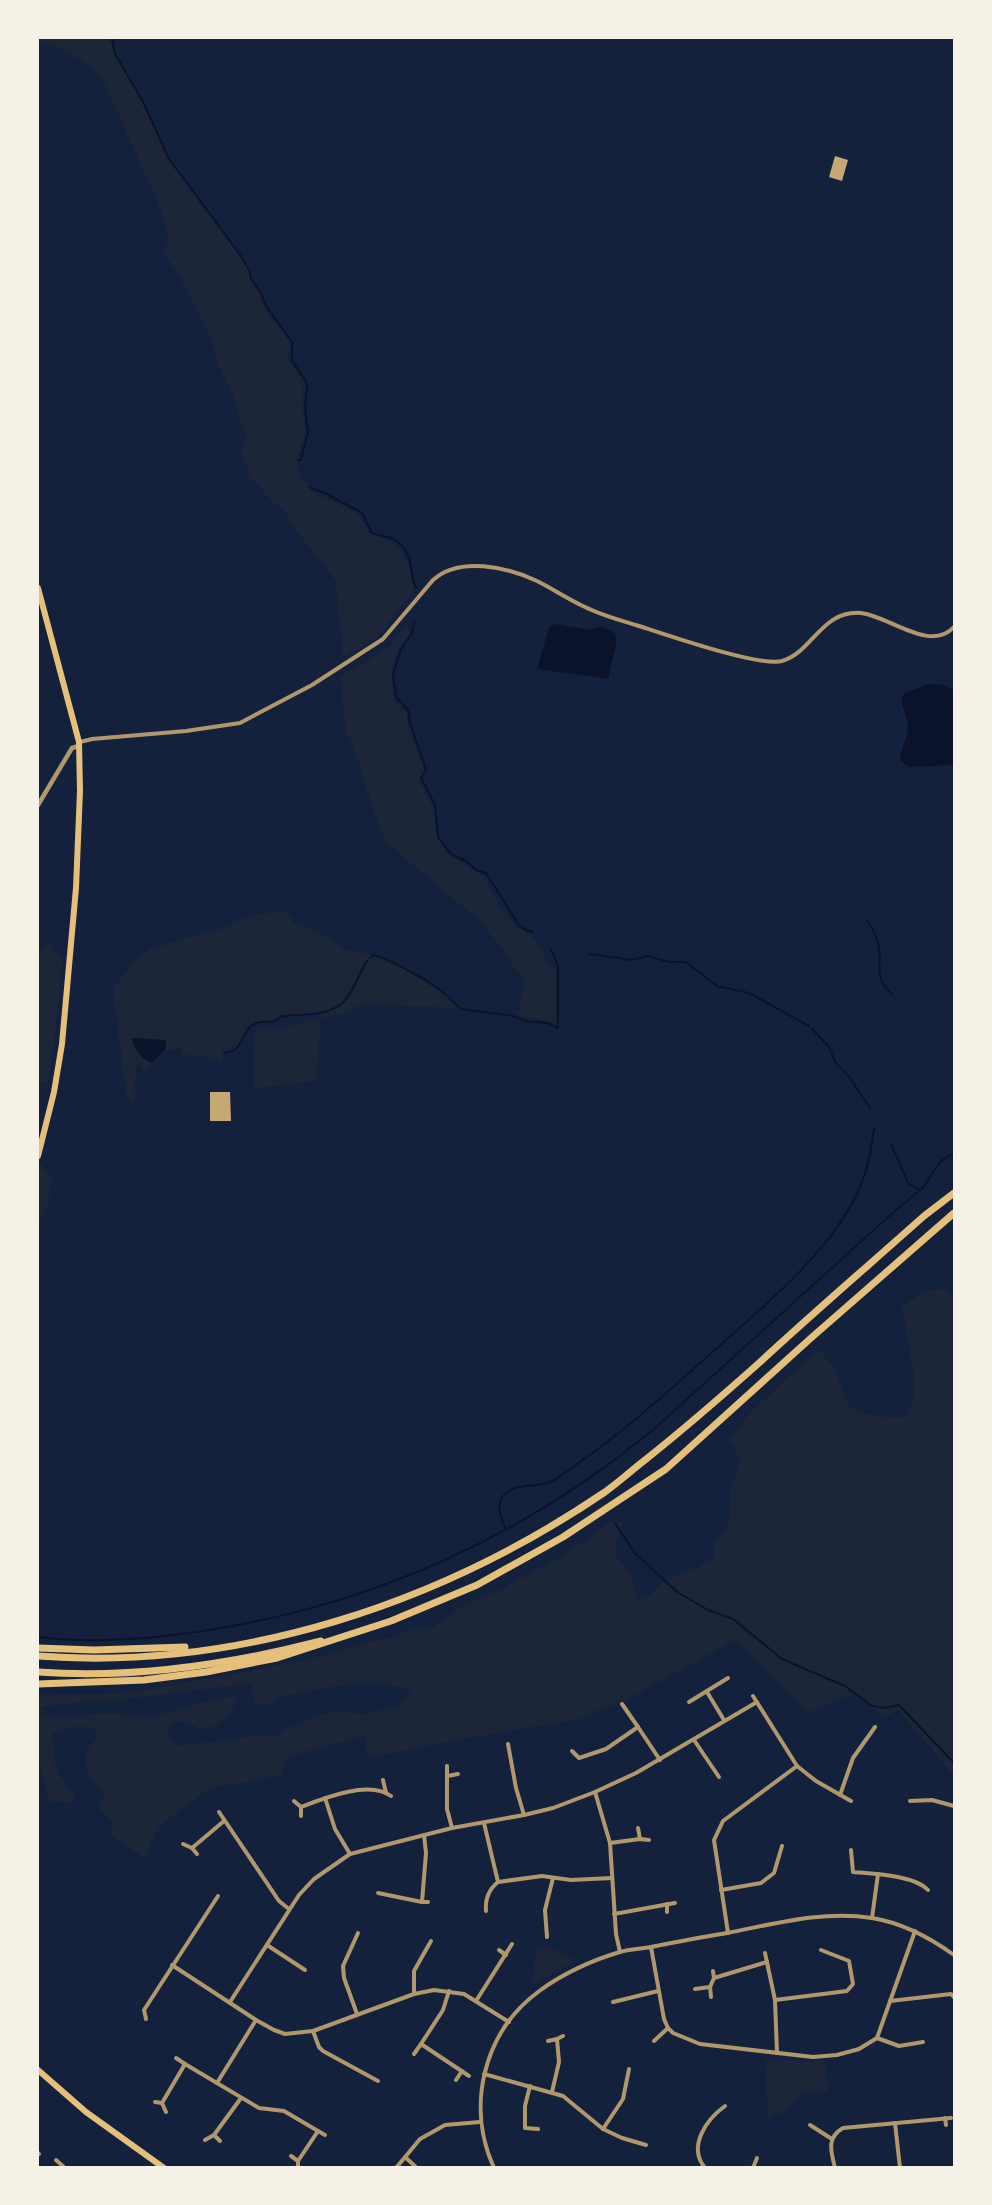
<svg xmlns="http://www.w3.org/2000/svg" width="992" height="2205" font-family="Arial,sans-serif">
  <rect width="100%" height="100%" fill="#14213d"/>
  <g fill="#1d2539" fill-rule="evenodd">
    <path d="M38,38H109L115,54L143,102L169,159L241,256L250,272L251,279L259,290L264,308L290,342L291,346L288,358L304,382L301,405L305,431L298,456V476L309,485V490L359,514L369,533L388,540L396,545L405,556L409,565L414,590L377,638L343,657L336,581L290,523L287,513L274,503L250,477L241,450L246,436L236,409V402L216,360C217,339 175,269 162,249L168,245L166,240L169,238L162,212L101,75C85,61 58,44 38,42Z"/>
    <path d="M408,622L409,635C389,660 391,670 394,701L407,713L408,728L424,770L420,775V781L433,810L437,839L450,856L483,876L503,911L518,928L533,937L545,954L543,959L556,969V1023L517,1015L525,979L514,968L509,957L478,919L386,842L378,823L351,739L346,735L340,677L388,648Z"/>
    <path d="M284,911L289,914L294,923L317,931L346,950L370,954L384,959L435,986L459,1008L363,1004L341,1014L321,1018L316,1081L255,1088L253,1033L262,1028L272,1030L321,1018V1012L294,1017L282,1016C271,1027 262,1017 252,1025C239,1035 245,1051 223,1053L222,1062L197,1055H183L182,1048L165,1051L166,1040L138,1050L142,1059L152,1063L163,1053C157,1060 151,1069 142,1070V1065L137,1064L133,1093L137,1094L133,1103L127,1101L113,988L135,961L150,948H157L170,942L221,929L247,916Z"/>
    <polygon points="52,943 52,953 62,955 59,1001 48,1083 38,1082 38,957 44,947"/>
    <polygon points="38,1164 42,1165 52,1181 47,1206 38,1225"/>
    <path d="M942,1289L954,1297V1776L898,1710L884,1718L855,1694L809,1712L735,1640L628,1699L622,1704L620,1702L612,1706L610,1705L579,1719L445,1742L367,1758L365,1735L287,1757L281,1775L212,1788L205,1792L159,1826L144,1858L111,1835L110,1830L114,1822L108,1818L99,1808L105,1796V1791C83,1777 79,1758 96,1739L95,1728C79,1726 67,1726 52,1734C54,1743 53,1750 54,1759C56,1772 65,1784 75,1793L73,1803L52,1802L48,1798L38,1757V1695L130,1693L298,1662L394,1636L416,1628L433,1627L464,1605L498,1591L564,1555L608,1524L623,1521L614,1554L631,1573L638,1600L653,1593L664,1579L695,1569L714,1557L713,1546L730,1521L731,1488L741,1459L728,1441L751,1412L819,1349L835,1369L849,1407L861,1413L889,1418L907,1417L914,1399V1376L902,1306L925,1291ZM252,1683L253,1704H273L283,1696C324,1689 372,1674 412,1691L401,1705L363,1715L341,1711L316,1716L285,1729L274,1737L259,1736L177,1746L167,1736V1730L175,1722H188L200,1730C226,1722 228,1720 239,1696L206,1701L154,1717L132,1716L110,1713L61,1717L42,1715L41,1707L84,1701H112Z"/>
    <polygon points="537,1947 550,1948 577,1960 531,1985"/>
    <polygon points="765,2058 808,2062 824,2060 829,2091 801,2093 785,2111 768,2120"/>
  </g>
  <g fill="#0b132b">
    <polygon points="556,624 589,630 601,626 615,633 617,640 608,679 537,669 549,627"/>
    <path d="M929,684L945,685L954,691V765L909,767L900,760C900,749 908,738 908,726C907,714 898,704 904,693Z"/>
    <path d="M132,1038L166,1040V1048L152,1063C142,1060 133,1048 132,1038Z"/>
  </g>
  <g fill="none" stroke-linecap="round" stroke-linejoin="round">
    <g stroke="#0b132b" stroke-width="2">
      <polyline points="112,38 115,54 143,102 169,159 241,256 250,272 251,279 260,291 266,306 292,342 292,361 306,381 307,388 305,408 308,432 301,460 298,460"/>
      <path d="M309,487L327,494L362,513L372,533C379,536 389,536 395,540C417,556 407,570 416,588"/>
      <polyline points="414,622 412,633 401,649 393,674 396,697 408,710 410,723 425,766 426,771 421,778 435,805 438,837 451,854 466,861 478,871 486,873 519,925 526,930 533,932"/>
      <path d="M867,920C871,927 877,935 878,943C884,963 871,976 892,994"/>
      <polyline points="590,954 632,960 647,956 670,962 686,962 717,986 749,993 809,1026"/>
      <path d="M370,958L374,955C393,961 432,982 446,995"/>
      <polyline points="449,998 461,1009 513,1016 525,1021 548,1023 558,1028 558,966 551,949"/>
      <polyline points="812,1029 829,1047 835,1062 850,1078 870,1108"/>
      <path d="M224,1053C243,1051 240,1037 251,1026C261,1017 271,1027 282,1016C300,1014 333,1017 346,999C355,988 359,973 367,961"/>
      <polyline points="891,1144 908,1183 920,1190"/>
      <polyline points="615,1523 634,1552 677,1592 708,1610 733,1619 782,1659 845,1686 872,1706 884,1708 899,1705 954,1763"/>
      <path d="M506,1530C502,1519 495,1506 503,1496C514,1482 536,1488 550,1482C558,1479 566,1472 573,1467C624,1432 670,1390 717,1348C766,1304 827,1255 857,1194C867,1173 871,1152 874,1129"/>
      <path d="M38,1637C94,1644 153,1639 209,1630C374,1604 527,1535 655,1428L897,1209C905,1202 915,1196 923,1187C934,1174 936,1159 954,1154"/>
    </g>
  </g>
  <g fill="#c6a872">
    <polygon points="835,156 848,160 842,181 829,177"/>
    <polygon points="210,1092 230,1092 231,1121 210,1121"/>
  </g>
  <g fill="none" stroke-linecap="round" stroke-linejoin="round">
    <g stroke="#b1986c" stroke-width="4">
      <path d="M80,742L92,739L186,731L240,723L312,685L383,639L433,580C459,556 507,567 537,581C553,589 568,599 585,607C601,615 619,620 636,625C664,634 758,667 782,661C813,652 821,610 861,613C889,616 930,653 954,627"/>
      <polyline points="707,1692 724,1720"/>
      <polyline points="753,1696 797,1766 816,1781 851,1801"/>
      <polyline points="689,1702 728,1678"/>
      <polyline points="622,1704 638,1727"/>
      <polyline points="694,1740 719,1777"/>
      <polyline points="508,1744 516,1788 524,1815"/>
      <polyline points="572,1751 579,1758 606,1749 638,1727 660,1760"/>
      <polyline points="447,1766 447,1809 452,1828"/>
      <polyline points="448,1776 458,1774"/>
      <polyline points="383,1780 386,1793"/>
      <polyline points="595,1792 610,1843 616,1934 620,1952"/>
      <polyline points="840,1795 853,1758 875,1727"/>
      <polyline points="325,1798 335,1829 350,1854"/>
      <polyline points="294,1801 301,1807"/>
      <polyline points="910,1801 932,1800 954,1806"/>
      <polyline points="219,1812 279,1901 289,1909"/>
      <path d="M301,1816V1807C324,1798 369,1780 391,1796"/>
      <path d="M484,1823L498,1882C488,1890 485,1899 486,1911"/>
      <polyline points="638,1828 640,1839"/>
      <polyline points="610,1843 640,1839 649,1840"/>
      <polyline points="183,1844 192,1848 224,1821"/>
      <polyline points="192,1848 197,1854"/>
      <path d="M851,1850L853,1872C873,1874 914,1875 928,1890"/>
      <polyline points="498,1882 542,1876 571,1880 612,1878"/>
      <polyline points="721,1890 761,1883 774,1873 782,1846"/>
      <polyline points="378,1893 422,1902 426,1853 424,1835"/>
      <polyline points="422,1902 428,1902"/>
      <polyline points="667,1904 667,1912"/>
      <polyline points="614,1914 675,1903"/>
      <polyline points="872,1918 878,1874"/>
      <polyline points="728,1933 714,1840 723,1821 797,1766"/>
      <polyline points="547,1937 545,1910 553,1878"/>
      <polyline points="267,1945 305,1970"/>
      <polyline points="651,1947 664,2019 668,2028 673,2033 700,2044 813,2057 837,2055 859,2049 877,2038 915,1931"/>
      <polyline points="499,1950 506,1955"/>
      <polyline points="765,1953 775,2000 777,2053"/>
      <polyline points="172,1965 256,2020 274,2030 285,2034 313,2031 414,1994 434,1990 464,1994 509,2022"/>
      <polyline points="713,1971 714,1978"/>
      <polyline points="710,1987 714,1978 767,1962"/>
      <polyline points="710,1987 711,1997"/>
      <polyline points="695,1989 710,1987"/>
      <polyline points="449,1991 443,2010 421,2044 469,2076"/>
      <polyline points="414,1994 414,1971 431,1941"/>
      <polyline points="775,2000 847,1991 853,1984 849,1961 821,1950"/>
      <polyline points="476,2001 512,1944"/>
      <polyline points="890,2001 951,1994 954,1997"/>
      <polyline points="230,2002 299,1895 314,1879 350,1854 452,1828 524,1815 553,1808 595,1792 636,1773 757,1702"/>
      <polyline points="613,2002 658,1991"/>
      <polyline points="357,2014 344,1978 343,1966 358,1933"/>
      <polyline points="146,2019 144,2010 218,1896"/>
      <polyline points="313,2031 319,2047 323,2051 378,2081"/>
      <polyline points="877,2038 899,2046 923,2042"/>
      <polyline points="548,2041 557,2039"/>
      <polyline points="654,2041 668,2028"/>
      <polyline points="414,2054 421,2044"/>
      <polyline points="176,2058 185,2064"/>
      <polyline points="484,2074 563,2096 603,2129 622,2138 646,2145"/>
      <polyline points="456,2080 462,2071"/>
      <polyline points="217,2083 256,2020"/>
      <polyline points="530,2086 525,2106 525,2128 538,2129"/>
      <polyline points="552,2092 559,2062 557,2039 563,2036"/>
      <polyline points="155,2102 162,2103"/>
      <polyline points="166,2112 162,2103 185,2064 259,2108 284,2111 318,2131 298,2161 298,2168"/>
      <polyline points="945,2118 946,2125"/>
      <polyline points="895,2123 900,2168"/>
      <polyline points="810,2125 832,2139"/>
      <polyline points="603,2129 623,2099 629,2069"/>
      <polyline points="318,2131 325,2135"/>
      <polyline points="214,2135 220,2141"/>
      <polyline points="205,2140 214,2135 241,2098"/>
      <polyline points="38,2153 39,2154"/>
      <polyline points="291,2156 298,2161"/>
      <polyline points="405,2157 417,2168"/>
      <polyline points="56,2160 65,2168"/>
      <polyline points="396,2168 420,2139 445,2125 480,2122"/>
      <path d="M494,2168C466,2107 483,2033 538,1992C560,1975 592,1960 620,1952C630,1949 641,1949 651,1947C677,1942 702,1937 727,1933C774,1924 824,1910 872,1918C903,1923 929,1937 954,1955"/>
      <path d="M705,2168C687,2146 707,2119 725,2106"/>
      <polyline points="753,2168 757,2158"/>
      <path d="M835,2168C831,2151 826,2138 843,2128L951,2118"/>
    </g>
    <polyline stroke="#b1986c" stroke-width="4.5" points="38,805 72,748 79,746"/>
    <polyline stroke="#e5c07b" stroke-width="6" points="38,2070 86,2112 164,2168"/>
    <polyline stroke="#e5c07b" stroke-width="6" points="38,588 79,742 80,791 76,888 62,1044 54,1092 38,1156"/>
    <g stroke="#e5c07b" stroke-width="7">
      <polyline points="38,1648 94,1650 185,1647"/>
      <path d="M38,1656C238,1671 440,1604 605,1492C619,1482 632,1470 645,1460C684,1429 722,1396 759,1363C813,1313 869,1265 924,1216L954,1193"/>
      <path d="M38,1672C133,1679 228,1665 321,1641"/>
      <polyline points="38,1684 144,1680 206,1672 277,1658 391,1621 477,1585 563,1537 666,1469 811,1338 954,1213"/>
    </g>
  </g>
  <rect width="992" height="2205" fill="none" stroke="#f6f1e7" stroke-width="78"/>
</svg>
